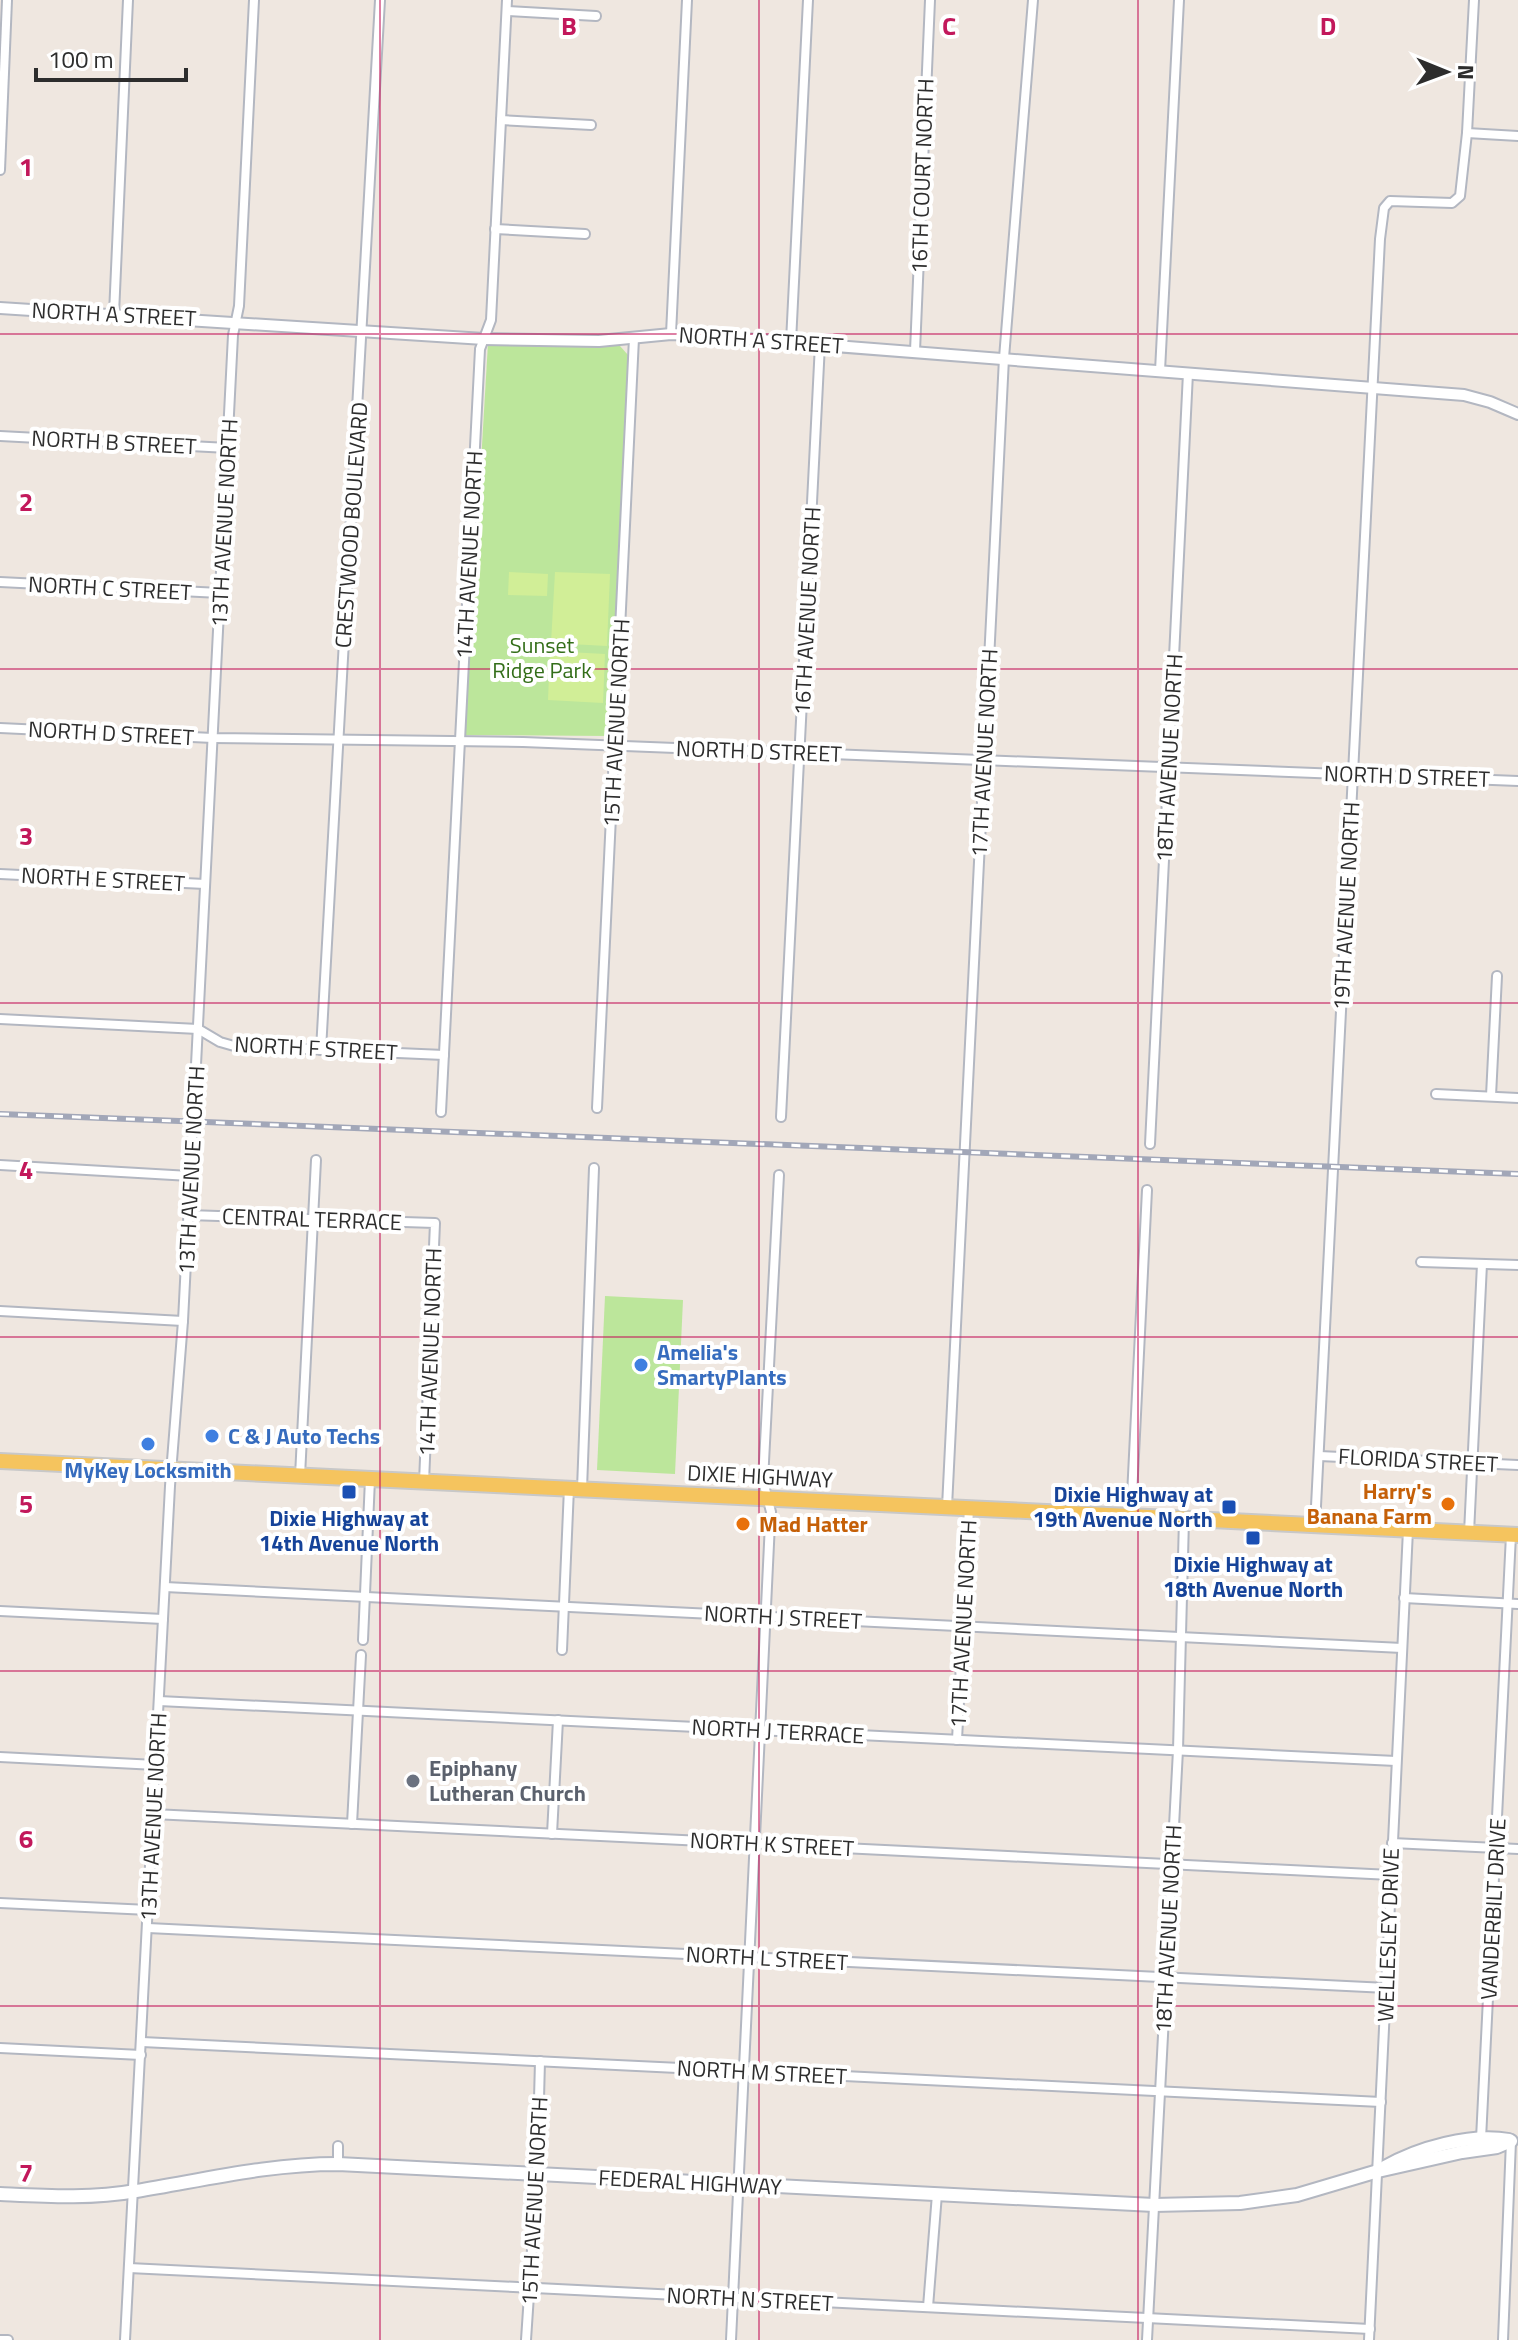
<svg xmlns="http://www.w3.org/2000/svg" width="1518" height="2340" font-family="'Titillium Web',sans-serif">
  <rect width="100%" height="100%" fill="#efe7e0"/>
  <g fill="#bce69b">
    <polygon points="488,343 620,346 628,355 610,736 465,735"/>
    <polygon points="605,1296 683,1300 675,1474 597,1470"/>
  </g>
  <g fill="#d1ee97">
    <polygon points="509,572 548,574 547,596 508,595"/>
    <polygon points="555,572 610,574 607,646 551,643"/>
    <polygon points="550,651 605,654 603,703 548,700"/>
  </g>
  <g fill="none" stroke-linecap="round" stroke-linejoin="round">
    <g stroke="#b3b7c1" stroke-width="12">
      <g id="minor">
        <polyline points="507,11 596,16"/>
        <polyline points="501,120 591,125"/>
        <polyline points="1467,133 1518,136"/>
        <polyline points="0,170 7,0"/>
        <polyline points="495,229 585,234"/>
        <polyline points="114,314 128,0"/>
        <polyline points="671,334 687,0"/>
        <polyline points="791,342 808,0"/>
        <polyline points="915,351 930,0"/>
        <polyline points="1160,371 1179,0"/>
        <polyline points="0,436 228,448"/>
        <polyline points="0,582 220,593"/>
        <polyline points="0,728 213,738 523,742 1518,781"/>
        <polyline points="0,874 205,884"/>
        <polyline points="0,1019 198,1029 220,1042 234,1046 444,1055"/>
        <polyline points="321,1050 380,0"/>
        <polyline points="1436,1094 1518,1098"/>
        <polyline points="1491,1096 1497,976"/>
        <polyline points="597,1108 634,338"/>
        <polyline points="441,1112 480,349 491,320 507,0"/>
        <polyline points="781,1117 820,344"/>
        <polyline points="1150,1144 1188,373"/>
        <polyline points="0,1165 190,1176"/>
        <polyline points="188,1215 435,1223 424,1482"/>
        <polyline points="1421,1262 1518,1265"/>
        <polyline points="0,1311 183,1321"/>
        <polyline points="1319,1456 1518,1465"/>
        <polyline points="300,1476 316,1160"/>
        <polyline points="582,1489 594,1168"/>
        <polyline points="947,1507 1004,358 1033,0"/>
        <polyline points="1131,1516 1147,1190"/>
        <polyline points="1315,1526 1380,239 1384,208 1390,201 1452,203 1460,196 1467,133 1474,0"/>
        <polyline points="1469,1533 1482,1264"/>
        <polyline points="165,1587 1402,1648"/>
        <polyline points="1404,1598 1518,1604"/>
        <polyline points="0,1611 163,1619"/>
        <polyline points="363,1640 370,1479"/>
        <polyline points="562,1650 569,1488"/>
        <polyline points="159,1701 1396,1761"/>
        <polyline points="957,1740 969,1508"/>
        <polyline points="0,1757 156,1765"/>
        <polyline points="153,1814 1391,1875"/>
        <polyline points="352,1824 361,1655"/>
        <polyline points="552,1834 558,1720"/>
        <polyline points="1392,1843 1518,1849"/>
        <polyline points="0,1903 149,1910"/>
        <polyline points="148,1928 1387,1988"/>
        <polyline points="142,2042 1381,2102"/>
        <polyline points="0,2048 141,2055"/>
        <polyline points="1481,2139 1511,1535"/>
        <polyline points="338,2164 338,2146"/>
        <polyline points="129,2268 1370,2329"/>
        <polyline points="928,2307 937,2194"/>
        <polyline points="0,2340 8,2340"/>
        <polyline points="125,2340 170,1486 183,1321 233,335 239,306 254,0"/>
        <polyline points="526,2340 537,2174 540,2061"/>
        <polyline points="731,2340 770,1523 771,1512 763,1481 779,1175"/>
        <polyline points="1147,2340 1178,1750 1184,1519"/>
        <polyline points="1369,2340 1408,1530"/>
        <polyline points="1503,2340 1511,2141"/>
      </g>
    </g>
    <g stroke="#b3b7c1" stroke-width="14">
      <polyline id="tertiary" points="0,308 484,339 599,341 671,334 706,336 1464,395 1490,402 1518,414"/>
    </g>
    <g stroke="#b3b7c1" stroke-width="16">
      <g id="secondary">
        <path d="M1385,2167C1418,2148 1471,2133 1509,2140"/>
        <path d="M0,2194C45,2196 91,2199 136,2191C204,2180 268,2164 338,2164L1154,2205L1240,2203L1297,2195L1378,2171L1462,2152L1497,2147L1511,2141"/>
      </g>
    </g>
    <g stroke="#c8c8c8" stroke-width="18">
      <polyline id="primary" points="0,1461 1518,1535"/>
    </g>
    <use href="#minor" stroke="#fff" stroke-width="8"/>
    <use href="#tertiary" stroke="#fff" stroke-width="10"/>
    <use href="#secondary" stroke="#fff" stroke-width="12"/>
    <use href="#primary" stroke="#f5c45e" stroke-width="14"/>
    <g stroke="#a2a7b8" stroke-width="6">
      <polyline id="rail" points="0,1114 1518,1174"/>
    </g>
    <use href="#rail" stroke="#fff" stroke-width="3" stroke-dasharray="9" stroke-linecap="butt"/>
  </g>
  <path fill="none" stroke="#c2185b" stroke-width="2" stroke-opacity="0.55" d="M380,0V2340M759,0V2340M1138,0V2340M0,334H1518M0,669H1518M0,1003H1518M0,1337H1518M0,1671H1518M0,2006H1518"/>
  <g fill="#3f7fe0" stroke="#fff" stroke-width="3">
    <circle cx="641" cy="1365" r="8"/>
    <circle cx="212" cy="1436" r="8"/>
    <circle cx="148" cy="1444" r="8"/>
  </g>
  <g fill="#1a4fb4" stroke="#fff" stroke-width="3">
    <rect x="341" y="1484" width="16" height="16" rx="4"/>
    <rect x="1221" y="1499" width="16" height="16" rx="4"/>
    <rect x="1245" y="1530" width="16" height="16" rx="4"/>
  </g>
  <g fill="#e8710a" stroke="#fff" stroke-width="3">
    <circle cx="1448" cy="1504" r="8"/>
    <circle cx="743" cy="1524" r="8"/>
  </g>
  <circle fill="#6b7280" stroke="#fff" stroke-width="3" cx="413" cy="1781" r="8"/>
  <g text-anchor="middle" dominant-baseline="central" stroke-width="8" stroke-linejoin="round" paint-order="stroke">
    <g font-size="22" fill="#2d2d2d" stroke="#fff">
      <text transform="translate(922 176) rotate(-88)">16TH COURT NORTH</text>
      <text transform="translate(114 314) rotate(3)">NORTH A STREET</text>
      <text transform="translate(761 340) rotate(4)">NORTH A STREET</text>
      <text transform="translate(114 442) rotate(3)">NORTH B STREET</text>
      <text transform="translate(224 523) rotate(-87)">13TH AVENUE NORTH</text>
      <text transform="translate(351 525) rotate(-86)">CRESTWOOD BOULEVARD</text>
      <text transform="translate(469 555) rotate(-87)">14TH AVENUE NORTH</text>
      <text transform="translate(110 588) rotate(3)">NORTH C STREET</text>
      <text transform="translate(807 611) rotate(-87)">16TH AVENUE NORTH</text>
      <text transform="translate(616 723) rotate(-87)">15TH AVENUE NORTH</text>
      <text transform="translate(111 733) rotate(3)">NORTH D STREET</text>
      <text transform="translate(759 751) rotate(2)">NORTH D STREET</text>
      <text transform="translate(984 753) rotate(-87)">17TH AVENUE NORTH</text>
      <text transform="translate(1169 758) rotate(-87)">18TH AVENUE NORTH</text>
      <text transform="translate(1407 776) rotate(2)">NORTH D STREET</text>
      <text transform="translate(103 879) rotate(3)">NORTH E STREET</text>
      <text transform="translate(1346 906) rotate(-87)">19TH AVENUE NORTH</text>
      <text transform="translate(316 1048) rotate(3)">NORTH F STREET</text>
      <text transform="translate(191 1170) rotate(-87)">13TH AVENUE NORTH</text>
      <text transform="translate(312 1219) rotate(2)">CENTRAL TERRACE</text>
      <text transform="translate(430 1352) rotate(-88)">14TH AVENUE NORTH</text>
      <text transform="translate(1418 1460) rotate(3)">FLORIDA STREET</text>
      <text transform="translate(760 1476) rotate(3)">DIXIE HIGHWAY</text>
      <text transform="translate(783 1617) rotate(3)">NORTH J STREET</text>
      <text transform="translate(963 1624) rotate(-87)">17TH AVENUE NORTH</text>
      <text transform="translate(778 1731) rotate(3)">NORTH J TERRACE</text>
      <text transform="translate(153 1817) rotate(-87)">13TH AVENUE NORTH</text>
      <text transform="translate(772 1844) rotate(3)">NORTH K STREET</text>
      <text transform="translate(1493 1909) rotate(-87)">VANDERBILT DRIVE</text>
      <text transform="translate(1168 1929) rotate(-87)">18TH AVENUE NORTH</text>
      <text transform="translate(1388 1935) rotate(-88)">WELLESLEY DRIVE</text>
      <text transform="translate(767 1958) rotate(3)">NORTH L STREET</text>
      <text transform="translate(762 2072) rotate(3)">NORTH M STREET</text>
      <text transform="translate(690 2182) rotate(3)">FEDERAL HIGHWAY</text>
      <text transform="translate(534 2201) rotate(-87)">15TH AVENUE NORTH</text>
      <text transform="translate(750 2299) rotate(3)">NORTH N STREET</text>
    </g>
    <g font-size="22" fill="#336e19" stroke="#fff">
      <text x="542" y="645">Sunset<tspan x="542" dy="25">Ridge Park</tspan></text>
    </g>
    <g font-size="22" font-weight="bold" fill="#366cbe" stroke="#fff" text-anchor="start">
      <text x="657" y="1352">Amelia's<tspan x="657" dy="25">SmartyPlants</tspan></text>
      <text x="228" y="1436">C &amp; J Auto Techs</text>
      <text x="148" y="1470" text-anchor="middle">MyKey Locksmith</text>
    </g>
    <g font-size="22" font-weight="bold" fill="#c56008" stroke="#fff" text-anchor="end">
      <text x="1432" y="1491">Harry's<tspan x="1432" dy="25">Banana Farm</tspan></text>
      <text x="759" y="1524" text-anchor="start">Mad Hatter</text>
    </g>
    <g font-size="22" font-weight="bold" fill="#164399" stroke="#fff">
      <text x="1213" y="1494" text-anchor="end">Dixie Highway at<tspan x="1213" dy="25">19th Avenue North</tspan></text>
      <text x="349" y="1518">Dixie Highway at<tspan x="349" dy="25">14th Avenue North</tspan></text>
      <text x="1253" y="1564">Dixie Highway at<tspan x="1253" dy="25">18th Avenue North</tspan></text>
    </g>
    <g font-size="22" font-weight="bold" fill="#5b616d" stroke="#fff" text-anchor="start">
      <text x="429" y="1768">Epiphany<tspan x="429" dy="25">Lutheran Church</tspan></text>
    </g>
  </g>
  <g font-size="26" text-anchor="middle" font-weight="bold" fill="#c2185b" stroke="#fff" stroke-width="8" stroke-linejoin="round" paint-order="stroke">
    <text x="569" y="35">B</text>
    <text x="949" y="35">C</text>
    <text x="1328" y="35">D</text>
    <text x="26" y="176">1</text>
    <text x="26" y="511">2</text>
    <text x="26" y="845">3</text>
    <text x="26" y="1179">4</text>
    <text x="26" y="1513">5</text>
    <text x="26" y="1848">6</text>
    <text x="26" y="2182">7</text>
  </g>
  <g transform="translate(1446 72) rotate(91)" stroke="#ffffff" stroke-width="6" paint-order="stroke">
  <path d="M0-6L14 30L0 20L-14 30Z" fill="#2d2d2d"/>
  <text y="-12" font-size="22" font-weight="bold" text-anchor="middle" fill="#2d2d2d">N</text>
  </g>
  <path d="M36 68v12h150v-12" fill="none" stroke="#2d2d2d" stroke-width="4"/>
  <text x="48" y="68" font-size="24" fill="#2d2d2d" stroke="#ffffff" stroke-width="6" paint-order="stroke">100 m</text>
</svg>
